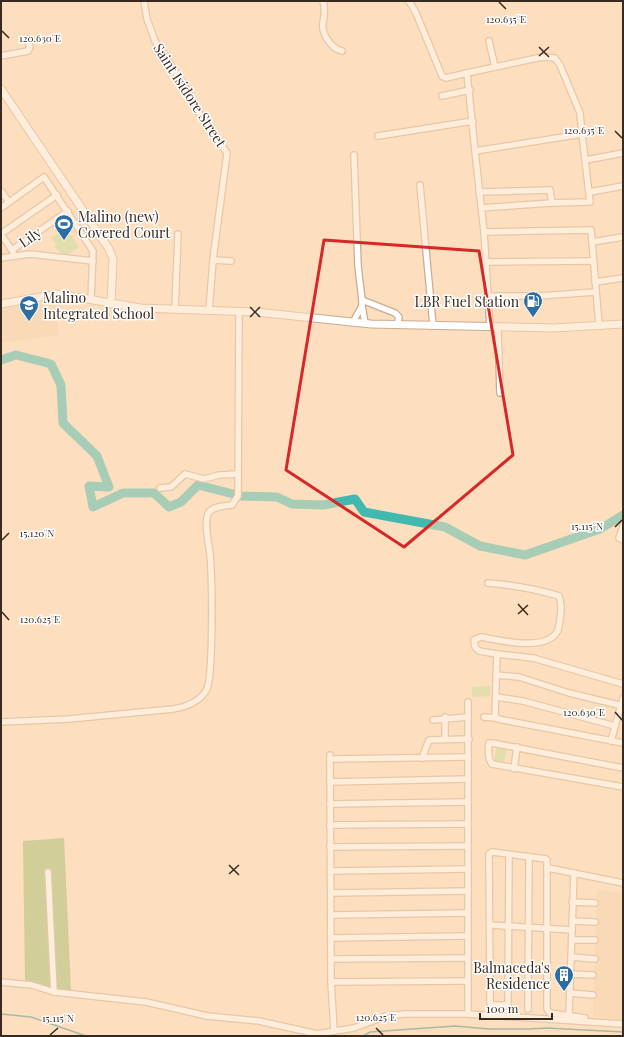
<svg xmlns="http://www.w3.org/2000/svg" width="624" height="1037" font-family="'Playfair Display',serif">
  <rect width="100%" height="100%" fill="#fddebe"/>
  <g fill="#f6d2ad">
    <polygon points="55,301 59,335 1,343 1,309"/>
    <polygon points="597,890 623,893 623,1020 593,1016"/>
  </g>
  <g fill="#c1dd9b">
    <polygon points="65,228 79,247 65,257 54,246 56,244 51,238"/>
    <polygon points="490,686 490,696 472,697 472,687"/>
    <polygon points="497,746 507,747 504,762 494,760"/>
  </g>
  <polygon fill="#9cbb70" points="64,838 71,991 25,983 23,841"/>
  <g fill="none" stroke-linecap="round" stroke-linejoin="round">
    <g stroke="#3e8e84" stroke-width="1.5">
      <polyline points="1,1014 31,1017 86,1036"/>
      <polyline points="363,1036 370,1032 455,1026 489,1029 528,1029 547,1028 623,1032"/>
    </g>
    <polyline stroke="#41b9af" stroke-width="9" points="1,360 16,355 51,364 61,385 63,423 97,456 109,487 89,486 93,507 123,493 154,493 169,507 181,502 198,485 241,496 277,497 292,504 323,505 355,499 364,512 445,527 480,546 525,555 600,529 623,515"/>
    <g stroke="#caac8e" stroke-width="8">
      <g id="minor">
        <polyline points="144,1 147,19 155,41 187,90 197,110 227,153 213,260 209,310"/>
        <path d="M323,1C326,12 324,13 323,23C321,34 332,49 342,51"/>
        <polyline points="409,1 416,13 442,76 446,78 467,73"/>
        <polyline points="489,41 495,67"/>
        <polyline points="1,56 28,51 30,47 27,40"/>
        <polyline points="442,96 470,90"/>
        <polyline points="378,136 473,121"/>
        <polyline points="475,151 467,73 542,57 555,58 560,65 580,113 582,134"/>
        <polyline points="586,160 623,153"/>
        <polyline points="420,185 433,326"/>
        <polyline points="1,191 9,202"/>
        <polyline points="479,192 550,190 552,203"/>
        <polyline points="590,192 623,186"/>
        <polyline points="1,208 44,177 93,251 91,300"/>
        <polyline points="481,208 552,203 590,202 582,134 475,151 484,232"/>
        <polyline points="1,234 57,195"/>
        <polyline points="1,234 13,252"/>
        <polyline points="592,242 623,237"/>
        <polyline points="12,250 68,211"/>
        <polyline points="1,258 30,254 93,261"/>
        <polyline points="213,260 231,261"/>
        <polyline points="486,262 593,261"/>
        <polyline points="595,282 623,278"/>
        <polyline points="489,296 538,296 596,292"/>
        <polyline points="362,300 395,313 399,317 397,325"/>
        <polyline points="362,306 365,323"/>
        <polyline points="175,309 178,234"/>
        <polyline points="353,322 362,306 362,300 358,266 354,155"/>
        <polyline points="490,327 484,232 591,230 599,325"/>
        <polyline points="498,327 500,393"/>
        <polyline points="160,488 171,487 185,474 204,479 219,475 238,474"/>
        <polyline points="623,526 619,538 623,540"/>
        <path d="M488,583C513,585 536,589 559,596C562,605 561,611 560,620C559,624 559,629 557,632C545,652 499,640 481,637L474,640L475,647L479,651L497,654"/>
        <polyline points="496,675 519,677 569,693 623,706"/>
        <polyline points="623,684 533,658 497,654 495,715 498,719 623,743"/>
        <polyline points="496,697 523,701 615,726"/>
        <polyline points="468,702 468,1014"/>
        <polyline points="484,717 496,718"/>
        <polyline points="433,720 468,717"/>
        <path d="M1,722L69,719L173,709C186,707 198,703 206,691C214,679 212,574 210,555C209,543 203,522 209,512C214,506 225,506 232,505L238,496L239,312"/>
        <polyline points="445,739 445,717"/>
        <polyline points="611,741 623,698"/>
        <polyline points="330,755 331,982 334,1030"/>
        <polyline points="422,758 429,740 469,739"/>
        <polyline points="330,759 468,757"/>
        <path d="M623,768L492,743H489C488,749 488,760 492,764L623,787"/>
        <polyline points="514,769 517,747"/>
        <polyline points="330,782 468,779"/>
        <polyline points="330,804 468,802"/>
        <polyline points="330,825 468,824"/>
        <polyline points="330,847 468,846"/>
        <polyline points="509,854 508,1005 492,1005 490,1003 489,854 492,852 546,859 547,860 547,1009 550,1013 585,1018"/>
        <polyline points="548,868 623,883"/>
        <polyline points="331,871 468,869"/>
        <polyline points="48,872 54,992"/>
        <polyline points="331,893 468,891"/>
        <polyline points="572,902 595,903"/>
        <polyline points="331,915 467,913"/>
        <polyline points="572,921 595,922"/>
        <polyline points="490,925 572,930"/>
        <polyline points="331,938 467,936"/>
        <polyline points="572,940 595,940"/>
        <polyline points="572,957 595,959"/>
        <polyline points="331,959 467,958"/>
        <polyline points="571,974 593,975"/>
        <polyline points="1,982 32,985 54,992 146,1002 207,1016 259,1021 317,1034 354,1028 386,1016 405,1014 468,1014 623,1024"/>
        <polyline points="331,982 467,981"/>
        <polyline points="570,993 593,995"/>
        <polyline points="528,1009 529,857"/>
        <polyline points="569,1014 574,873"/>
      </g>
    </g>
    <g stroke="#caac8e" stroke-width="9">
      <g id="tertiary">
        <polyline points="1,89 109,249 113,259 111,304"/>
        <polyline points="1,304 58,294 140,308 256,312 371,324 553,328 623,324"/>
      </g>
    </g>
    <use href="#minor" stroke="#fff" stroke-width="5.5"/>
    <use href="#tertiary" stroke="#fff" stroke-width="7"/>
  </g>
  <path d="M0 0H624V1037H0ZM324,240L479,251L513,455L404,547L286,470Z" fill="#fddebe" fill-opacity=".55" fill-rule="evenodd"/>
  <path fill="none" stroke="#d62828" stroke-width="3" stroke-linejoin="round" d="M324,240L479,251L513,455L404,547L286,470Z"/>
  <path fill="none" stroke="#372b1f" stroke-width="1.5" d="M499,2L506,9M2,31L9,38M539,47L549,57M539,56L549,47M615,131L622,138M250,307L260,317M250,317L260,307M615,527L622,520M2,540L9,533M518,604L528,615M2,612L9,620M518,614L528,605M615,712L622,720M229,865L239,875M229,874L239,865M376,1028L383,1035M50,1035L58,1028"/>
  <defs>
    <g id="stadium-pin" transform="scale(1)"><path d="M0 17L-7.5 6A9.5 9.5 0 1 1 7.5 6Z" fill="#2c6da3" stroke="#fff"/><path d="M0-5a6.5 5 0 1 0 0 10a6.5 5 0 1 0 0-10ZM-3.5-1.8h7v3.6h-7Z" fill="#fff"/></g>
    <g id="fuel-pin" transform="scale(1)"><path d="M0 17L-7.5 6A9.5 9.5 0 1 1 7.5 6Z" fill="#2c6da3" stroke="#fff"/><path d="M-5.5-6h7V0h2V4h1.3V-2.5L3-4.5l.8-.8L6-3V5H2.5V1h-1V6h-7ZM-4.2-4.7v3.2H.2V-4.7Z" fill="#fff"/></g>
    <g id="school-pin" transform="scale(1)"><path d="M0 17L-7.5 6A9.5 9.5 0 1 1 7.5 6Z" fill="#2c6da3" stroke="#fff"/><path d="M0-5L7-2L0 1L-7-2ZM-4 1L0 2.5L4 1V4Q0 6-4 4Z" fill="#fff"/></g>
    <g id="building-pin" transform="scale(1)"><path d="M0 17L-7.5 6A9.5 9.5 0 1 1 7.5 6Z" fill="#2c6da3" stroke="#fff"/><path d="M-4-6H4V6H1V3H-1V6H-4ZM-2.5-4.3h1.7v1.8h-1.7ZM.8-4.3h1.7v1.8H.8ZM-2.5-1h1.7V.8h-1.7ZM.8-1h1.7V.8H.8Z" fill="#fff"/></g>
  </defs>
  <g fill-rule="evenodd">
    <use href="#stadium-pin" x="64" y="224"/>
    <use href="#fuel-pin" x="533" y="301"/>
    <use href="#school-pin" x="29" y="305"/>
    <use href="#building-pin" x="564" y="975"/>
  </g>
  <g text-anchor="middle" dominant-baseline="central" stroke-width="3" stroke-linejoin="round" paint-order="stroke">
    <g font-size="14" fill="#372b1f" stroke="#fff">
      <text transform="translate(190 95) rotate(57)">Saint Isidore Street</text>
      <text transform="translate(30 237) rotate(-35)">Lily</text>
    </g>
    <g font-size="14" fill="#372b1f" stroke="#fff" text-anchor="start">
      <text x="78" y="216">Malino (new)<tspan x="78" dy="16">Covered Court</tspan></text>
      <text x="43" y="297">Malino<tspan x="43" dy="16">Integrated School</tspan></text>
      <text x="519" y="301" text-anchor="end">LBR Fuel Station</text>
      <text x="550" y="967" text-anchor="end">Balmaceda's<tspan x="550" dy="16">Residence</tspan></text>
    </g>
  </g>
  <g font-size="10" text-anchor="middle" fill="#372b1f" stroke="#fff" stroke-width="3" stroke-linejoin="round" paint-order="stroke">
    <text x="506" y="23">120.635°E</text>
    <text x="40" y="42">120.630°E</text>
    <text x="584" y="134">120.635°E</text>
    <text x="587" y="530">15.115°N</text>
    <text x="37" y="537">15.120°N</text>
    <text x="40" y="623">120.625°E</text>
    <text x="584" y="716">120.630°E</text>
    <text x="376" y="1021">120.625°E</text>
    <text x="58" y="1022">15.115°N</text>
  </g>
  <rect width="624" height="1037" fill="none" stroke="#372b1f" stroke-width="4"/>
  <path d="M480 1013v6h72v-6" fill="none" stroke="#372b1f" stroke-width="2"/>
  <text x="486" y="1013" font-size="12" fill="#372b1f" stroke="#ffffff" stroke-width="3" paint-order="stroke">100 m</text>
</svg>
